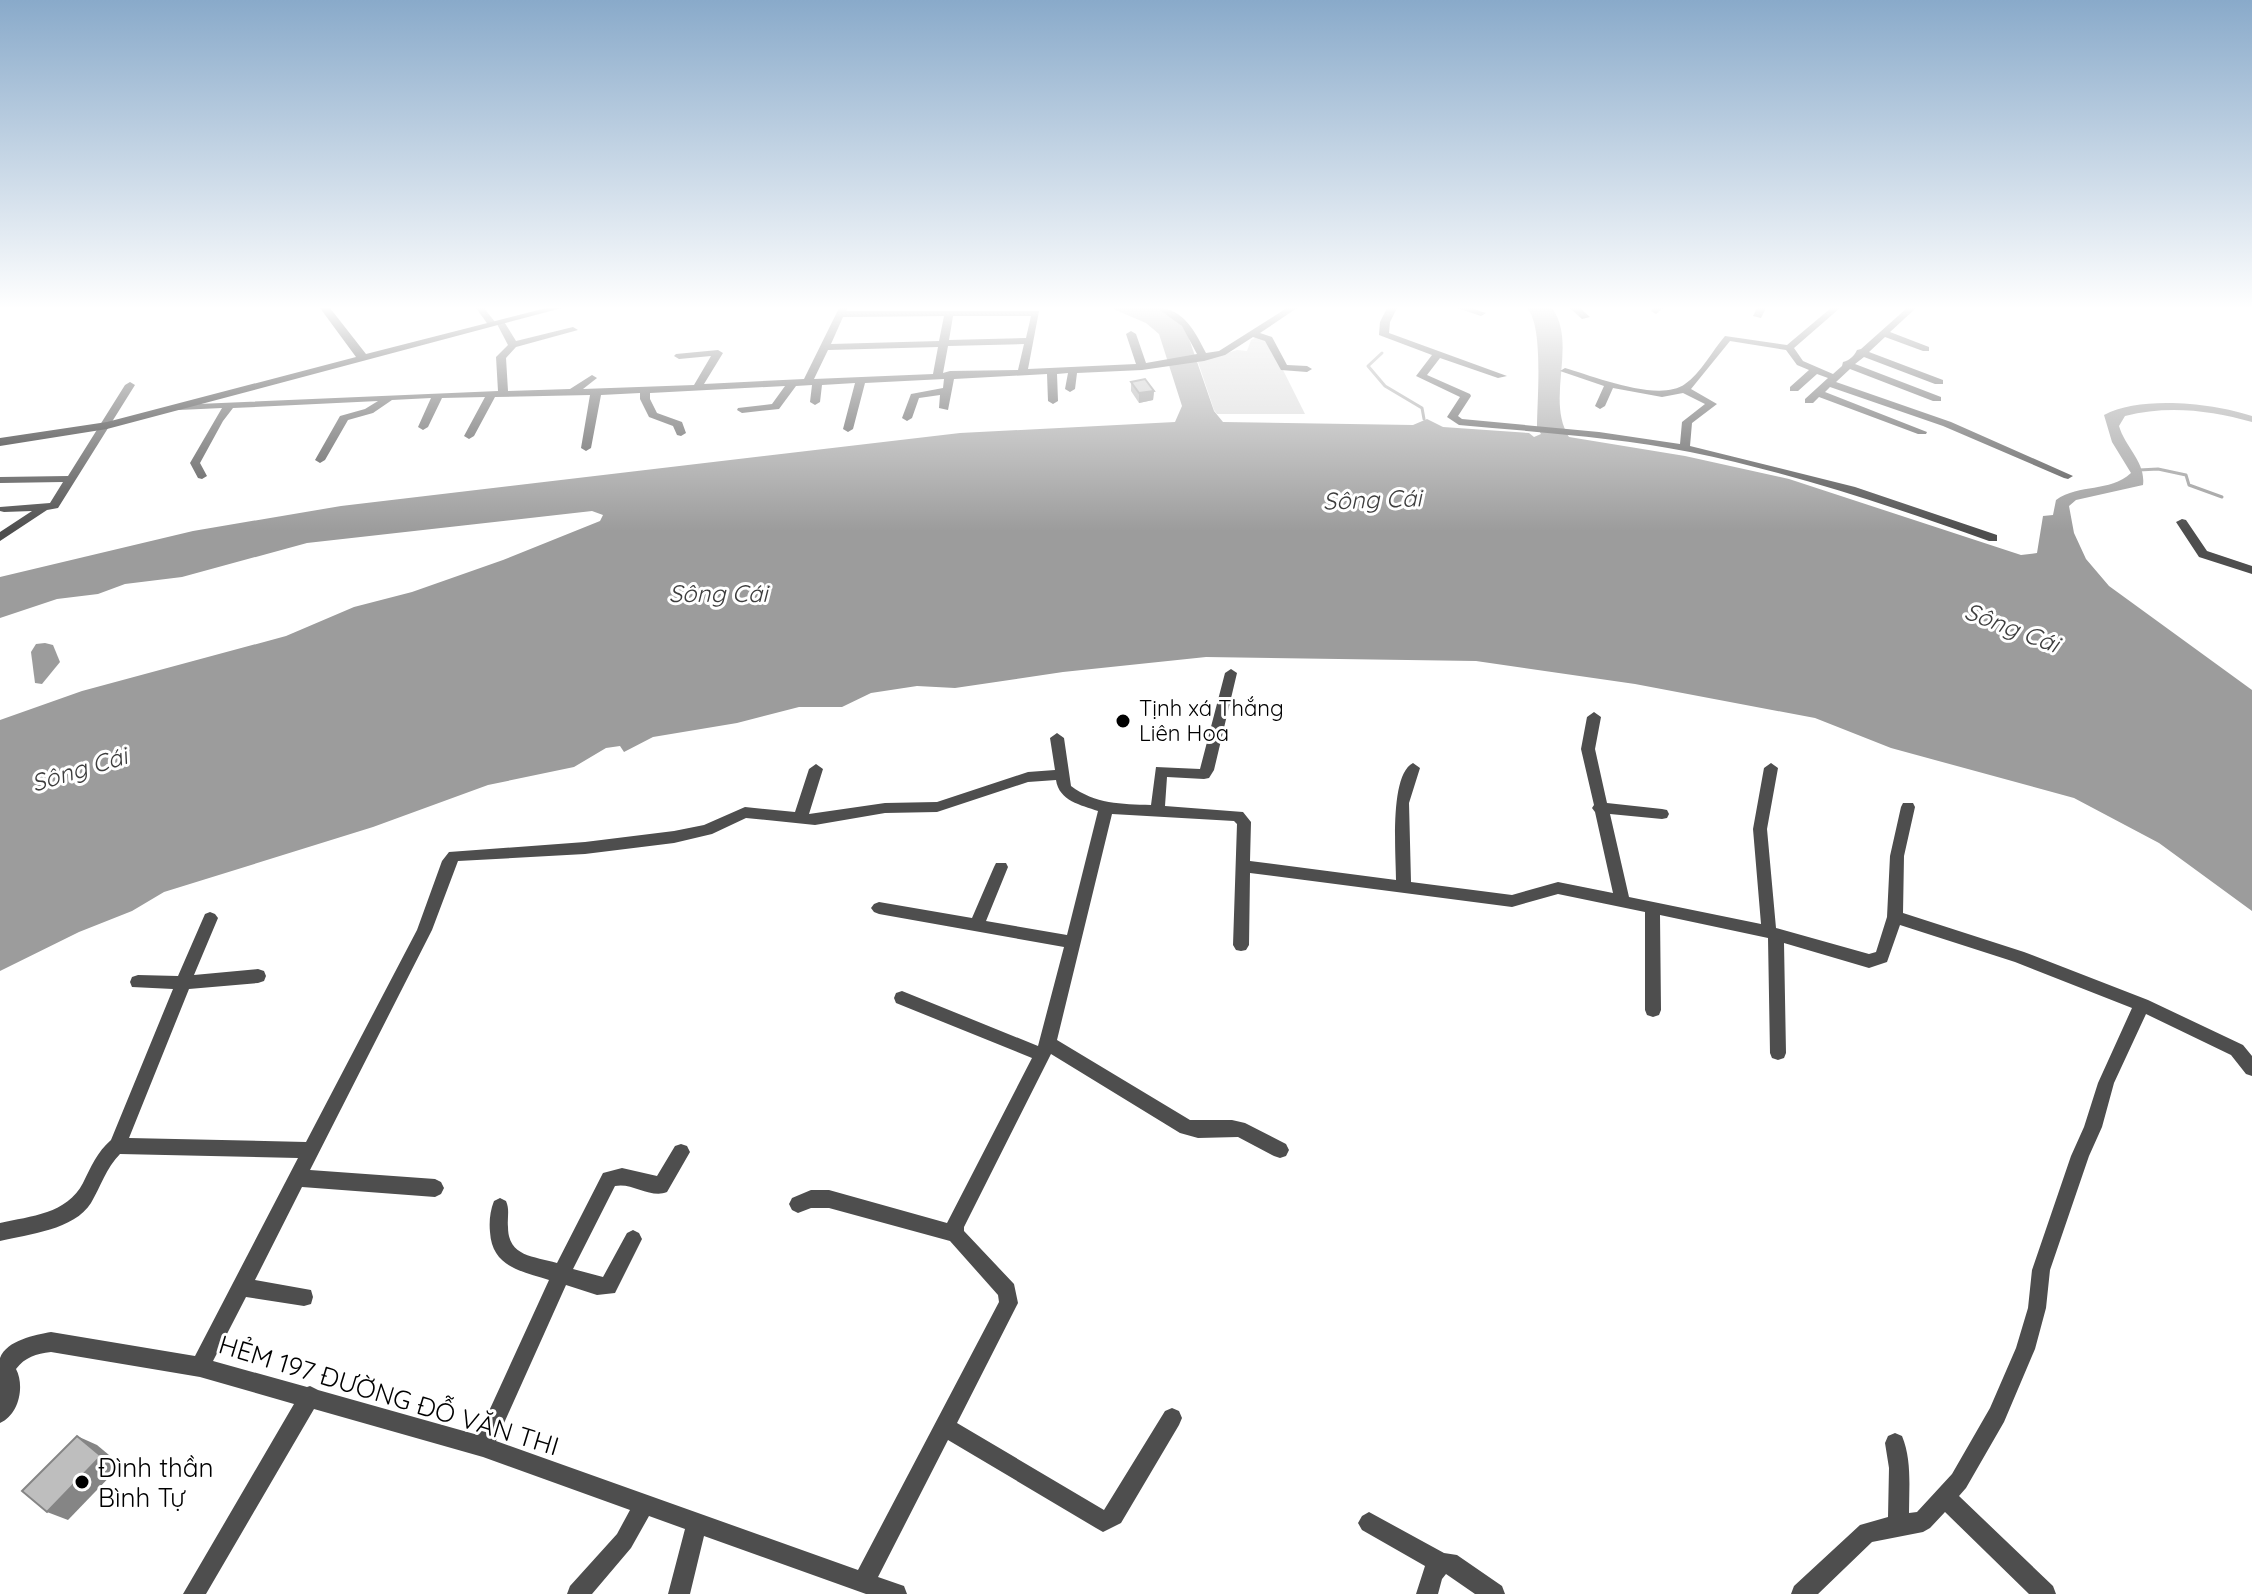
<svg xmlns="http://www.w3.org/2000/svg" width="2252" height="1594" font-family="Quicksand,sans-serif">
  <rect width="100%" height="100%" fill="#fff"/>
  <polygon fill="#d5d5d5" points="1257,337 1268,340 1305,414 1217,414 1214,410 1198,362 1237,350 1247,351 1251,340"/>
  <g fill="#9c9c9c">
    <path d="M1111,308H1156L1171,314L1186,330L1214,411L1223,422L1413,425L1427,419L1443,427L1529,433L1534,437L1541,434L1537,427C1537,400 1544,326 1527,308H1552C1578,344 1545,399 1569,437L1685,456L1789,479L2021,555L2037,553L2043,516L2053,515L2056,500C2080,483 2109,493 2131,473L2112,442L2104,415C2140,395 2214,403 2252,416V422C2210,410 2167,405 2125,416L2119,426C2125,447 2146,462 2143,485L2076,500L2069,506L2074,533L2086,559L2109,586L2252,690V911L2159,843L2074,798L1891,748L1815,718L1635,684L1476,661L1206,657L1063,672L955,688L917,686L871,693L842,707H799L737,723L653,737L624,752L620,746L606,748L574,767L488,785L373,827L164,892L132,911L79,932L0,971V720L82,691L286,636L354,607L412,592L503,560L600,521L603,515L592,511L307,543L182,577L125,584L98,594L57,599L0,618V577L193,531L341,506L960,433L1175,422L1182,406L1159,334L1146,323Z"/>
    <polygon points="45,643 53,645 60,662 42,684 35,683 31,652 36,644"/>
  </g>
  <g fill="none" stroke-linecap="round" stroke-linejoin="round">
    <g stroke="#9c9c9c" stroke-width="3">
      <polyline points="1382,353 1368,366 1385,386 1422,408 1424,419"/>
      <polyline points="2139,470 2158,469 2186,475 2189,485 2222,497"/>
    </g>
    <g fill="#4e4e4e" fill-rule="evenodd">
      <path d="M476,308H484L495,322L503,320L516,341L573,327L578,330L516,347L506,358L508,391L570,389L592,375L597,378L583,389L694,385L711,356L679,359L674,356L676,354L718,350L723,353L704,384L804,379L839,308H847L846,311H1039L1028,369L1136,364L1126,334L1131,331L1136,334L1146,363L1197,354L1182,326L1157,308C1184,308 1195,332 1206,353L1219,351L1287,308H1297L1260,333L1272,337L1287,365L1307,366L1312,369L1307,372L1281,370L1265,341L1253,337L1225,355L1204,361L1142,370L1077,373L1075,389L1070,392L1065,389L1068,373L1057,374L1058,401L1053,404L1048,401L1047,374L954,379L948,410L939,408L940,395L919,398L912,418L907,421L902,418L911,394L943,388L944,379L865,383L853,429L848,432L843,429L855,383L822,385L820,402L815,405L810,402L812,385L796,386L779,409L742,413L737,410L738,408L772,404L785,386L650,393V399L657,413L682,422L686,433L681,436L677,435L673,426L649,417L640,399V393L601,395L591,448L586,451L581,448L590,395L495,397L474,436L469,439L464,436L485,397L442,398L428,427L423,430L418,427L431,398L392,400L373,413L348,420L325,460L320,463L315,460L340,416L365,409L378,401L233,408L223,421L200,463L207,476L202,479L198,478L190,463L222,408L179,410L174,407L175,405L498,391L496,357L508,345L497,324L489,326ZM944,316L939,341L831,344L843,317ZM953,316H1031L1026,338L949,340ZM1024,344L1018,370L950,371L943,373L948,346ZM938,347L933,374L814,379L828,350Z"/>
      <path d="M1387,308H1397L1390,322L1389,333L1507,376L1498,378L1440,358L1427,375L1470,394L1471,396L1458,416L1462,419L1599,432L1680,444L1682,422L1705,404L1683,393L1662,397L1613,388L1605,406L1600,409L1595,406L1604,386L1560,371L1565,368C1593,376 1659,403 1685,384C1701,373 1712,351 1725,336L1787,345L1831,308H1840L1794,348L1803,361L1833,374L1842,366L1843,362C1850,360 1854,356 1857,350L1861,349L1907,308H1916L1890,332L1929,347V351H1923L1885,337L1869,352L1943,380V384H1935L1864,357L1855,364L1941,397V401H1933L1850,369L1836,382L1951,422L2073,476L2068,479L2064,478L1943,426L1830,387L1825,392L1927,432L1926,434H1918L1819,397L1813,403H1805V399L1828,378L1817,374L1798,391H1790V387L1809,370L1797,365L1786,350L1730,341L1691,389L1717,404L1692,423L1690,446L1855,487L1997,535V541H1989C1891,506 1792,473 1690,452C1614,437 1536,432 1459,425L1447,417L1460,397L1416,376L1432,355L1379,335L1380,322Z"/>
      <polygon points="1457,308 1471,308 1486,313 1481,316"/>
      <polygon points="1570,308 1580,308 1590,317 1582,319"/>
      <polygon points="1654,308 1663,308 1656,314 1651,311"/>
      <polygon points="1757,308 1766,308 1761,318 1753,316"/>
      <polygon points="130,382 135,385 58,508 47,510 0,541 0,532 32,511 4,512 0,511 0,507 50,503 63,482 0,483 0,477 68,476 125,385"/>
      <polygon points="2182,519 2186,520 2207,551 2252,566 2252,574 2199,557 2176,522"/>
      <path d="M1231,669L1237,673L1214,770L1209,778L1204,779L1167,777L1165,806L1243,812L1251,822L1250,861L1396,880C1396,855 1389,775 1413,763L1420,768L1409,803L1411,882L1512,895L1558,882L1613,893L1595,812L1592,808L1594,805L1581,749L1587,717L1594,712L1601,717L1595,749L1607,803L1662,809L1667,810L1669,814L1667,818L1662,819L1610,814L1629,897L1761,924L1753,829L1764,768L1771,763L1778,768L1767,829L1776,928L1869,954L1876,952L1887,917L1890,856L1901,807L1903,803H1913L1915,807L1904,856L1903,913L2024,952L2148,1000L2243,1045L2252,1056V1076L2246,1074L2231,1055L2146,1014L2114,1083L2102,1127L2089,1156L2050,1270L2046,1308L2035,1349L2004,1422L1966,1488L1959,1496L2053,1586L2056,1594H2029L1945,1512L1930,1528L1923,1532L1872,1542L1818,1594H1791L1794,1586L1860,1525L1888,1517L1889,1468L1885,1443L1888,1436L1895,1433L1902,1436C1912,1460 1909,1488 1909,1513L1917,1512L1952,1474L1990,1408L2016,1348L2028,1308L2032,1270L2071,1156L2084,1127L2098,1083L2132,1008L2015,962L1900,925L1887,962L1869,968L1784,943L1786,1053L1784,1058L1778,1060L1772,1058L1770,1053L1768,938L1660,915L1661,1010L1659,1015L1653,1017L1647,1015L1645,1010V912L1558,894L1512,907L1250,873L1249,945L1246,950L1241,951L1236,950L1233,945L1237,824L1234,821L1112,814L1057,1040L1190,1120H1232L1245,1123L1286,1144L1289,1150L1286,1156L1280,1158L1274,1156L1238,1137L1198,1138L1180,1133L1051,1054L964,1227V1231L1014,1284L1018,1303L957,1423L1104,1510L1165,1411L1172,1408L1179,1411L1182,1418L1179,1425L1121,1523L1103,1532L1096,1528L948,1440L878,1577L904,1586L907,1594H866L704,1536L690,1594H668L685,1529L649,1516L631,1548L592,1594H567L570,1586L617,1534L630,1510L483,1457L314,1409L206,1594H183L294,1404L200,1377L51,1352C36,1354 25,1357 16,1369C25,1386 19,1415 0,1423C0,1409 0,1369 0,1358C7,1340 35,1335 51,1332L195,1356L298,1158L120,1154C106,1168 101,1186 91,1203C74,1230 29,1234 0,1241V1223C31,1216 67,1214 83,1183C91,1167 97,1152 111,1140L173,989L132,987L130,982L132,977L138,975L178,976L205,914L210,912L215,914L218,918L194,975L258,969L264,971L266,976L264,981L258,983L189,989L129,1138L306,1142L417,930L442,861L449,852L585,842L674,831L704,825L745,807L795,812L809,769L816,764L823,769L809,814L885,803L937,802L1028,772L1055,770L1050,738L1057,733L1064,738L1071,786C1095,804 1121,804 1151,805L1156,767L1200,769L1225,673ZM1056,780C1059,801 1081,805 1098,811L1067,935L986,921L1008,867L1006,863H996L994,867L972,918L879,902L874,904L871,908L874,912L879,914L1064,947L1038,1046L902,991L896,993L894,998L896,1003L1032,1058L947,1223L829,1190H811L792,1198L789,1204L792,1210L798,1213L811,1208H829L950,1241L998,1295L999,1302L858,1570L496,1441L566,1285L597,1295L615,1293L642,1239L639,1233L633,1230L627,1233L603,1277L573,1269L615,1186C632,1182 651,1199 667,1192L690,1152L687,1146L681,1144L675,1146L657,1176L622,1168L603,1173L557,1263C534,1256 508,1257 508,1227C507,1218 510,1210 506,1201L500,1198L494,1201C490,1211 489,1222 490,1232C492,1267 521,1271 549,1280L478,1435L318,1390L310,1386L307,1387L213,1361L246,1297L304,1306L311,1304L313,1297L311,1290L255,1280L302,1187L435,1197L441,1194L444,1188L441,1182L435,1179L310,1170L432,930L458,861L585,854L674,843L712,834L746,818L815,825L885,813L937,812L1028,782Z"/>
      <polygon points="1369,1512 1444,1553 1457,1555 1502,1586 1505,1594 1475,1594 1446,1574 1442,1579 1438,1594 1416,1594 1425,1566 1362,1530 1358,1523 1362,1516"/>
    </g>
    <polygon fill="#1b1b1b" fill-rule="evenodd" points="320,308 330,308 366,354 546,308 562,308 107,429 0,446 0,438 107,422 356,357"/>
  </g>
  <polygon fill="#a3a3a3" points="1131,382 1154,391 1153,400 1139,403 1131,391"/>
  <g fill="#858585">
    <polygon points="1154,391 1153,400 1139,403 1139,393"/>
    <polygon points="77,1436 97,1445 121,1465 68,1520 47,1512"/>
  </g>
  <g fill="#bebebe" stroke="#858585" stroke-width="2">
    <polygon points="1145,379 1154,391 1139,393 1131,382"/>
    <polygon points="77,1436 101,1456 47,1512 22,1491"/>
  </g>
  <linearGradient id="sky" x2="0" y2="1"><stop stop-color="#89aaca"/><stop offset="0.58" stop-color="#fff"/><stop offset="1" stop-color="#fff" stop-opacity="0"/></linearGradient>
  <rect width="2252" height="531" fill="url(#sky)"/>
  <g fill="#000" stroke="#fff" stroke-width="3">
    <circle cx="1123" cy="721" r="8"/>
    <circle cx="82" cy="1482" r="8"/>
  </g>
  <g text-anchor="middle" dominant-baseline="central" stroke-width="6" stroke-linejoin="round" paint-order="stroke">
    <g font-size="22" fill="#000" stroke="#fff" text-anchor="start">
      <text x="1139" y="708">Tịnh xá Thắng<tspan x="1139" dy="25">Liên Hoa</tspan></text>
    </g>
    <g font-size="24" font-style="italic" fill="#3d3d3d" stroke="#fff">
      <text transform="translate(1372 499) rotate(-2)">Sông Cái</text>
      <text x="718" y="593">Sông Cái</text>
      <text transform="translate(2012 627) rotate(21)">Sông Cái</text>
      <text transform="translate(79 769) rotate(-17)">Sông Cái</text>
    </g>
    <g font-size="26" fill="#000" stroke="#fff">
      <text transform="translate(389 1395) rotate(17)">HẺM 197 ĐƯỜNG ĐỖ VĂN THI</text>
    </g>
    <g font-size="26" fill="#000" stroke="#fff" text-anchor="start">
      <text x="98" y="1467">Đình thần<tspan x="98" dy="30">Bình Tự</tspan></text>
    </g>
  </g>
</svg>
